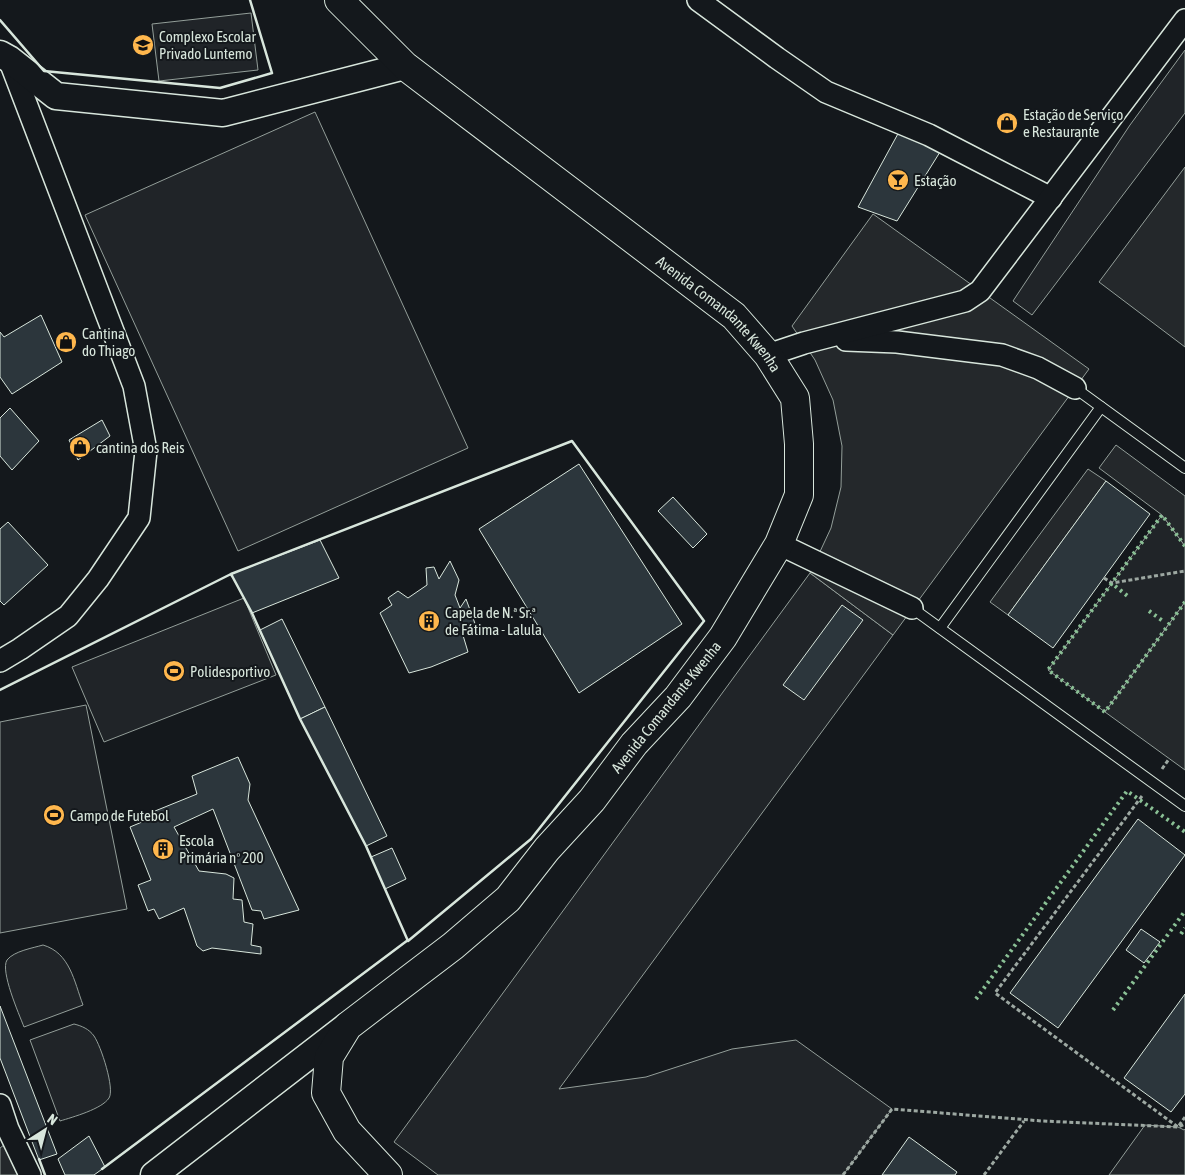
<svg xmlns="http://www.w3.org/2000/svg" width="1185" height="1175" font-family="'Asap Condensed',sans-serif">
  <rect width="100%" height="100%" fill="#14181c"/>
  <g fill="#202428" stroke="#939e99">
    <polygon points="251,13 258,70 159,81 152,24"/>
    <polygon points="1185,50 1185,113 1032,315 1013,301 1130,125"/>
    <polygon points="315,112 468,448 238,551 85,215"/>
    <polygon points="1162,515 1185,546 1185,602 1105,712 1048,670"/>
    <polygon points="810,573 893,635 559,1089 646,1077 732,1049 796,1040 892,1109 843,1175 438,1175 394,1142"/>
    <polygon points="244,598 276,675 104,742 72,667"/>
    <polygon points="86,705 127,909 0,933 0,722"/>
    <path d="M43,945C70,953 74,981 83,1005L24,1027C19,1014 0,971 7,960C14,951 33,948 43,945Z"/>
    <path d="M74,1024C82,1026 89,1029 94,1036C101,1046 115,1089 109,1098C102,1109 73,1117 60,1121L30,1040Z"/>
    <polygon points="1145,1125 1178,1127 1184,1130 1185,1129 1185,1175 1109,1175"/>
  </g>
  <g fill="#24282b" stroke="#939e99">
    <polygon points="1185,167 1185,347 1099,282"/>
    <polygon points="873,214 1089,369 893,635 810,573 831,528 841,487 842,446 833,400 815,360 792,326"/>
    <polygon points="1116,445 1185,496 1185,546 1162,515 1099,468"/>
    <polygon points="1088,469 1106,481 1008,615 990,602"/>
    <polygon points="1185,602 1185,770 1105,712"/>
    <polygon points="4,1145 18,1175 0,1175 0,1148"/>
  </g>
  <g fill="#2c363c" stroke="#d8e6dc">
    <polygon points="900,130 940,152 897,221 858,207"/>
    <polygon points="41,315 62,362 12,394 0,377 0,332 4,337"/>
    <polygon points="10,408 39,441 12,470 0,456 0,418"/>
    <polygon points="102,420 110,436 78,460 69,440"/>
    <polygon points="579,464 682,624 579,693 479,529"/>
    <polygon points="1106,481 1150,514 1053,648 1008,615"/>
    <polygon points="673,497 707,534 693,548 658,511"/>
    <polygon points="8,522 48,565 4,605 0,601 0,529"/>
    <polygon points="320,540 339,578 252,613 231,574"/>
    <polygon points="450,561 459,580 455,595 460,608 466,599 477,629 462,632 468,652 431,667 409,673 380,613 392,605 388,598 398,591 408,598 427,585 426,568 434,567 439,579"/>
    <polygon points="842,605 863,620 804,700 783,685"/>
    <polygon points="282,619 325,707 300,719 260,630"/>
    <polygon points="325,707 387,836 366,846 300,719"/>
    <polygon points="238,757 250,784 248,800 299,910 264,919 261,911 252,910 213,809 174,827 199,871 226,874 234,878 233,899 242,900 244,922 253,924 251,945 261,947 261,954 212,948 203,951 197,946 184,908 159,919 154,909 148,911 138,885 151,880 130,827 154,817 155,811 197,794 192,776"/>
    <polygon points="1138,819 1185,855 1058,1028 1010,993"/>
    <polygon points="392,848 406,879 385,889 371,857"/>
    <polygon points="1141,929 1160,942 1144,963 1126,950"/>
    <polygon points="1185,994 1185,1094 1171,1112 1124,1078"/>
    <polygon points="0,1006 57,1154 39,1160 0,1058"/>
    <polygon points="89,1136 105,1167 94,1175 65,1175 58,1159"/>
    <polygon points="909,1137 957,1172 955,1175 882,1175"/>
  </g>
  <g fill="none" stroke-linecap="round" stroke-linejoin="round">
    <g stroke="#d8e6dc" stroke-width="12">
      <g id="service">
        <polyline points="1075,388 1185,468"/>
        <polyline points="912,608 1185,806"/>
        <polyline points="940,628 1101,407"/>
      </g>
    </g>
    <g stroke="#d8e6dc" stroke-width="24">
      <g id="minor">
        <polyline points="698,0 777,58 826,92 929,135 1051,198"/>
        <polyline points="846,340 897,342 1002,355 1038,368 1075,388"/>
        <polyline points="768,355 804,343 965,301 980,291 1185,20"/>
        <polyline points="779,544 912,608"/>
        <polyline points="0,661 20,649 68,616 98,579 139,518 146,451 134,386 9,59"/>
        <polyline points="0,1105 8,1129 30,1175"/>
      </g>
    </g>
    <g stroke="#d8e6dc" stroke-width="29">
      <g id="tertiary">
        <polyline points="0,54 9,59 56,96 223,113 405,66"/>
        <polyline points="154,1175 347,1026"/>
      </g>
    </g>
    <g stroke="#d8e6dc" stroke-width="30">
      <g id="secondary">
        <path id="s1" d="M339,0L405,66L734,316L768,355L795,398L799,444V495L779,544L723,637L678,697L634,744L592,800L547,849L508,899L453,946L348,1026L329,1057L326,1093L347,1131L388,1175"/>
      </g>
    </g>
    <g stroke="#9da8a2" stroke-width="3" stroke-dasharray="4 2.5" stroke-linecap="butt">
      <polyline points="1104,578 1112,583 1185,571"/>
      <polyline points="1162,769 1169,759"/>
      <polyline points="1142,796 995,993 1178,1127 1185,1117"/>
      <polyline points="843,1175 892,1109 1042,1121 1178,1127 1185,1124"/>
      <polyline points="984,1175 1024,1121"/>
    </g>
    <use href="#service" stroke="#14181c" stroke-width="10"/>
    <use href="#minor" stroke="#14181c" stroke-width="21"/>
    <use href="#tertiary" stroke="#14181c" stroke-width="26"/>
    <use href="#secondary" stroke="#14181c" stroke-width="28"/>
    <g stroke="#8ac095" stroke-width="4" stroke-dasharray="2.5 4" stroke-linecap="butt">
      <polyline points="1185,546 1162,515 1048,670 1105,712 1185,602"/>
      <polyline points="1115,586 1130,598"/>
      <polyline points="1149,611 1163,621"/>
      <polyline points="1181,934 1185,928"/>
      <polyline points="976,999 1127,791 1185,832"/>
      <polyline points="1113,1010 1185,911"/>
    </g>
    <g stroke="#d8e6dc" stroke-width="2.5">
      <polyline points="0,20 44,71 220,88 272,73 250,0"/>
      <polygon points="572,441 704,621 531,839 408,941 366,846 300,719 252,613 231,574"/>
      <polyline points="0,690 231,574 232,576"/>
      <polyline points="39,1159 45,1175"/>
      <polyline points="102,1169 408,940"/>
    </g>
  </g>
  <defs>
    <g id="school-disc" transform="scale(1.125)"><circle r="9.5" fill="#ffb74d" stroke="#14181c"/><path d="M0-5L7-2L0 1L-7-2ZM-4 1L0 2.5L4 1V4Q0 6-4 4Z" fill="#111"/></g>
    <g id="shop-disc" transform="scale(1.125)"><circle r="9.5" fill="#ffb74d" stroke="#14181c"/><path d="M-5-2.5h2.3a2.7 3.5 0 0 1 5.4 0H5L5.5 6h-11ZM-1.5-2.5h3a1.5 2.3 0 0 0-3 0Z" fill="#111"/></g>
    <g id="bar-disc" transform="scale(1.125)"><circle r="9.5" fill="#ffb74d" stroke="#14181c"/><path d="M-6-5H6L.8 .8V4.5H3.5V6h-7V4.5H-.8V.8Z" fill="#111"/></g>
    <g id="building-disc" transform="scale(1.125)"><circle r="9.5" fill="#ffb74d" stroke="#14181c"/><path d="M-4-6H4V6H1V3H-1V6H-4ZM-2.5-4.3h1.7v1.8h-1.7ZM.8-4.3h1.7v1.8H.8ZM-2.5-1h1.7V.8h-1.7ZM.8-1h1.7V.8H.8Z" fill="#111"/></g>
    <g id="stadium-disc" transform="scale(1.125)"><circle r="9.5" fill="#ffb74d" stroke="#14181c"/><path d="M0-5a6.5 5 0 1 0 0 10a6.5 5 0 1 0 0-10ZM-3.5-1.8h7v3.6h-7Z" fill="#111"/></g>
  </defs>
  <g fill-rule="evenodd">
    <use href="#school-disc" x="143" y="45"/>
    <use href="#shop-disc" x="1007" y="123"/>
    <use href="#bar-disc" x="898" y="180"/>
    <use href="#shop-disc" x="66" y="342"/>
    <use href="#shop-disc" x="80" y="447"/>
    <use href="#building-disc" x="429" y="621"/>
    <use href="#stadium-disc" x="174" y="671"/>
    <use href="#stadium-disc" x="54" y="815"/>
    <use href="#building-disc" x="163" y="849"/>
  </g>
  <g text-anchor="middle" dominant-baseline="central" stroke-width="4" stroke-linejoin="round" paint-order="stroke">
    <g font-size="15" fill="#d8e6dc" stroke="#14181c" text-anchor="start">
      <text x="159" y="36">Complexo Escolar<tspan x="159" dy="17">Privado Luntemo</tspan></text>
      <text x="1023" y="114">Estação de Serviço<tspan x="1023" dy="17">e Restaurante</tspan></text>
      <text x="914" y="180">Estação</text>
      <text x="82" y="333">Cantina<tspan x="82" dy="17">do Thiago</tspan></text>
      <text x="96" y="447">cantina dos Reis</text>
      <text x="445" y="612">Capela de N.ª Sr.ª<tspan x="445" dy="17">de Fátima - Lalula</tspan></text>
      <text x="190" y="671">Polidesportivo</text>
      <text x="70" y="815">Campo de Futebol</text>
      <text x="179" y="840">Escola<tspan x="179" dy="17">Primária nº 200</tspan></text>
    </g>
    <g font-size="15" fill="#d8e6dc" stroke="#14181c">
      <text stroke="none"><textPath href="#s1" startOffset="494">Avenida Comandante Kwenha</textPath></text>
      <text transform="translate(666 707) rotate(-51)">Avenida Comandante Kwenha</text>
    </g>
  </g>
  <g transform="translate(45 1130) rotate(36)" stroke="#14181c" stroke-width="4" paint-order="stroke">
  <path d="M0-4L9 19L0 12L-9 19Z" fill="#d8e6dc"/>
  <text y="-8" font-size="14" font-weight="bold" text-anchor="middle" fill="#d8e6dc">N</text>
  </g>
</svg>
